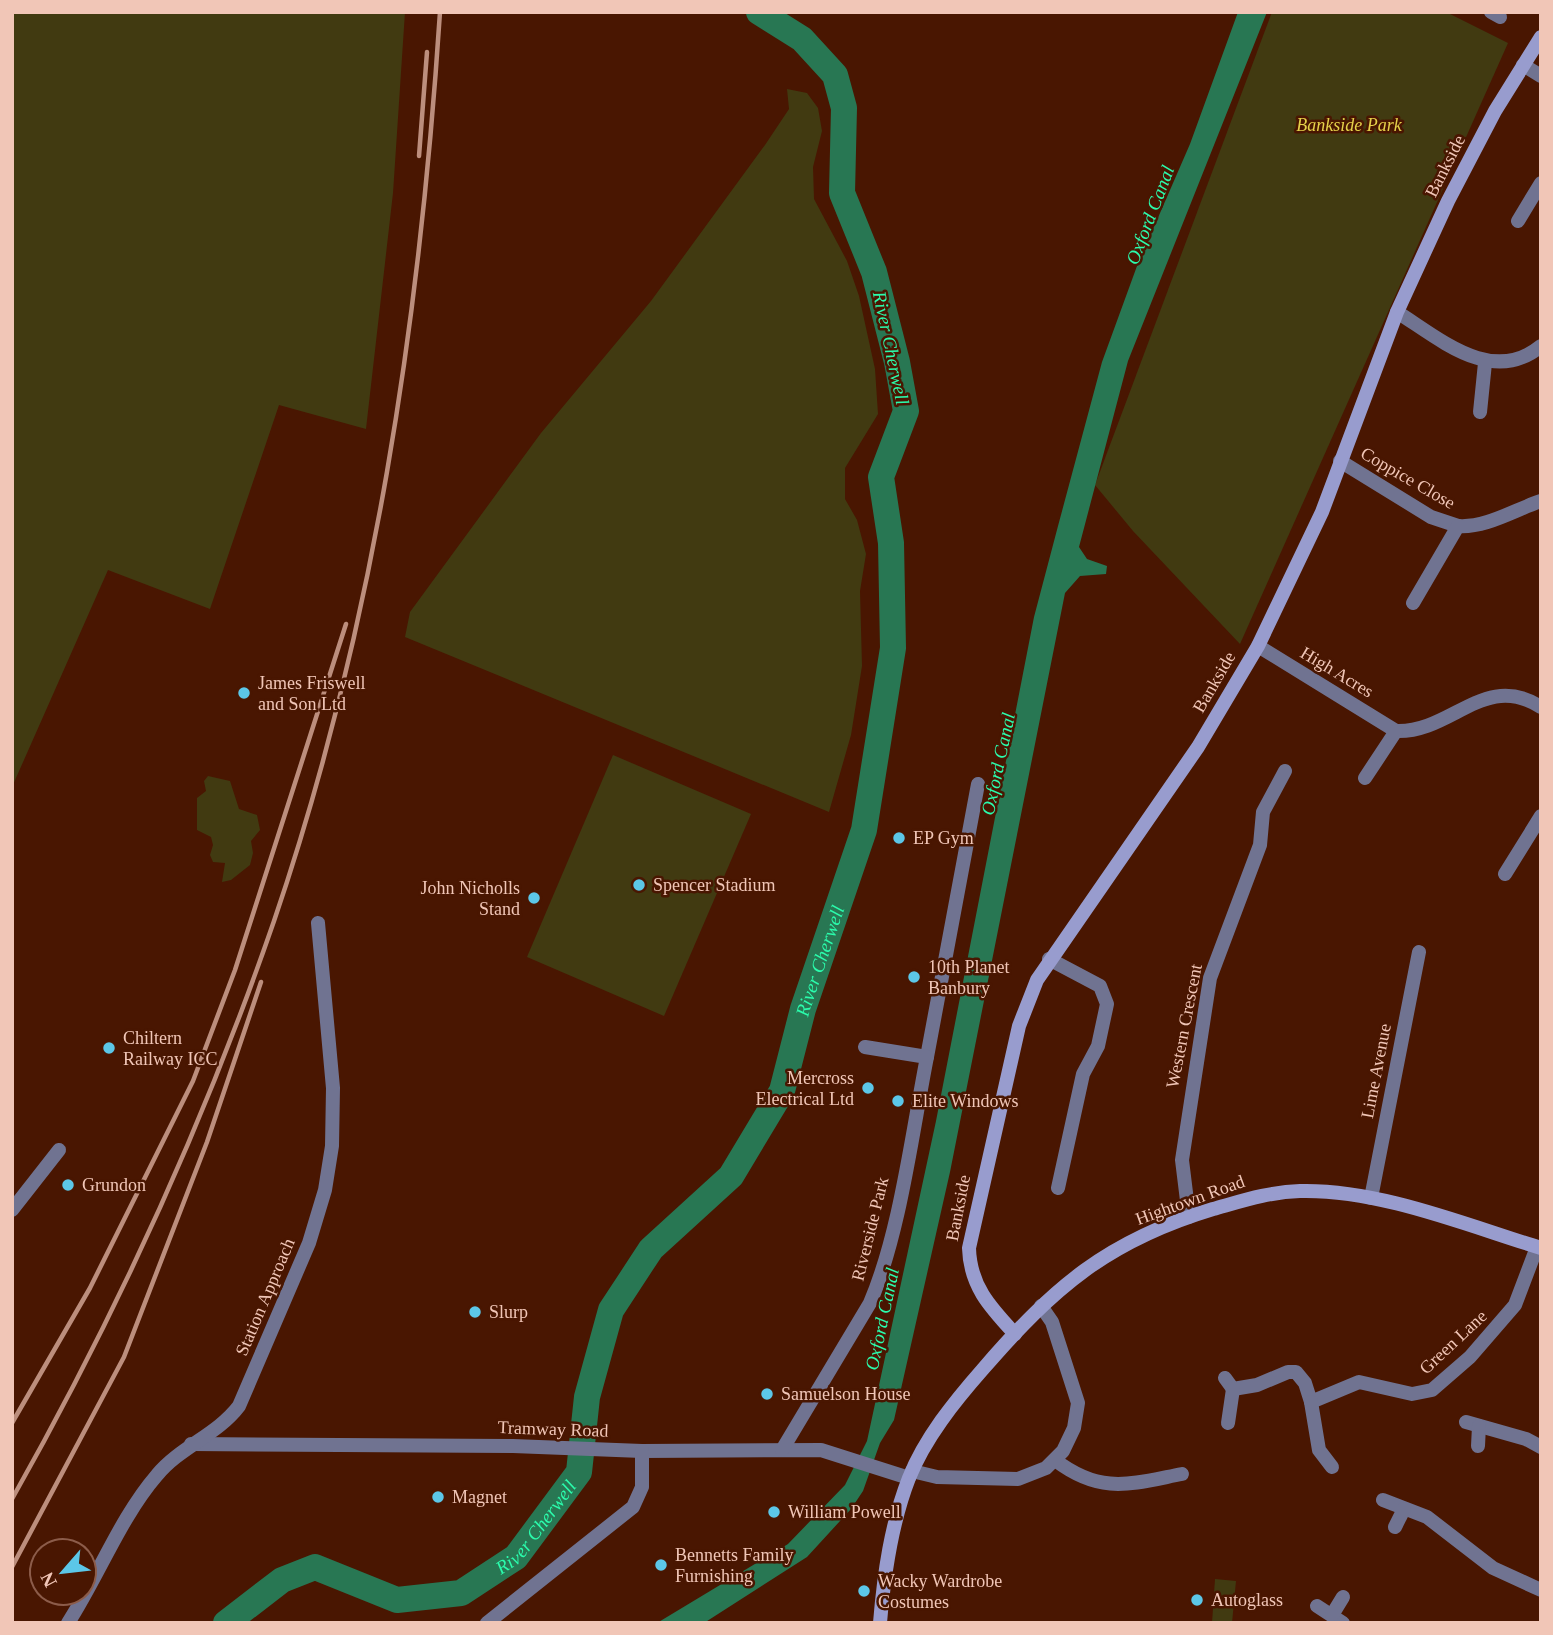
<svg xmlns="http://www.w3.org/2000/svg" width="1553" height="1635" font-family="'Times New Roman',serif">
  <rect width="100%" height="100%" fill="#491601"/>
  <g fill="#413a11">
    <polygon points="12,12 405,12 393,193 366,429 279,405 210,609 108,570 12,787"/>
    <polygon points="1272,12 1446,12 1508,43 1240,644 1133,531 1095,485"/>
    <polygon points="787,89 807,93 818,108 822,131 813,167 814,199 847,261 859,296 875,369 878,414 845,468 845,499 857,520 866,554 860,591 862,666 851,735 829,812 405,637 410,612 541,433 651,301 765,145 789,109"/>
    <polygon points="613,755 751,814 664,1016 527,957"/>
    <polygon points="208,776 230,781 239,809 257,815 260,830 251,841 253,853 250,865 231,880 222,882 225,863 213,862 210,855 213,845 211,837 197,830 197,798 206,791 204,781"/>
    <polygon points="1215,1579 1236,1581 1232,1623 1212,1623"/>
  </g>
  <polygon fill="#287753" points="1238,12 1267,12 1128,361 1079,547 1087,559 1107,566 1106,574 1080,576 1065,593 950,1172 894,1420 880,1443 863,1491 851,1509 807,1557 704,1623 657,1623 788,1544 845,1485 867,1441 936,1121 1034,617 1058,526 1102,362 1137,266 1190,144"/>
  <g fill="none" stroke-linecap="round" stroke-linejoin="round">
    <path stroke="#287753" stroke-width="26" id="s1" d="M226,1623L282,1580L315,1567L397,1600L461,1593L516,1557L579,1472L587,1397L611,1310L651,1249L731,1176L782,1091L803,1009L864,830L893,648L891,543L881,477L906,411L897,362L874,272L842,193L844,108L835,75L802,39L759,12"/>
    <g stroke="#707391" stroke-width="14">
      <polyline points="1491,12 1500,17"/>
      <polyline points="1523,65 1541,76"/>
      <polyline points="1518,221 1541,183"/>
      <path d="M1397,312C1440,339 1492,386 1541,346"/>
      <polyline points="1480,412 1485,363"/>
      <polyline points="1340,461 1431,517 1458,526"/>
      <path d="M1413,603L1458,526C1486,528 1514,510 1541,501"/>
      <path d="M1258,646L1396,731C1452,733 1484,671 1541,707"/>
      <polyline points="1365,778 1396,731"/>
      <polyline points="1505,874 1541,816"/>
      <polyline points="1049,959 1100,986 1107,1004 1098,1046 1083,1074 1058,1188"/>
      <polyline points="927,1057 978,784"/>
      <polyline points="1371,1198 1419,952"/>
      <polyline points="12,1210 59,1150"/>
      <polyline points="1189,1217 1182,1160 1210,978 1260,845 1263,812 1285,771"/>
      <polyline points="1225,1378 1233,1389 1257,1385 1288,1372 1296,1372 1305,1383 1311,1402 1359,1382 1412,1394 1432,1390 1470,1357 1515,1305 1537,1247"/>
      <polyline points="1311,1402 1319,1450 1332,1467"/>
      <polyline points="1466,1422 1526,1439 1541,1447"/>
      <polyline points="1228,1423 1233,1389"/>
      <polyline points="191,1444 513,1446 642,1451 821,1450 909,1478"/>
      <polyline points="1478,1446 1479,1426"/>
      <path d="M782,1450L870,1303C900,1233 912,1133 927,1057L865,1047"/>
      <path d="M1055,1460C1101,1495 1130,1484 1182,1474"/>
      <polyline points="912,1471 937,1477 1018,1479 1046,1468 1063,1451 1074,1428 1078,1403 1052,1322 1041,1306"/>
      <polyline points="1383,1500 1427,1517 1493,1568 1541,1590"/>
      <polyline points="1395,1527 1404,1509"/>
      <polyline points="1317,1606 1343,1623"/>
      <polyline points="1332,1615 1343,1597"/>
      <path d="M68,1623C99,1575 120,1518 157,1475C180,1447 217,1435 239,1406L309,1243L325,1190L332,1146L333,1088L318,923"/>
      <polyline points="487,1623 633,1507 642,1487 642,1451"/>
    </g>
    <g stroke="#989cce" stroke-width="14">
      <path d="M1015,1334C990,1307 970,1286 969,1248L1019,1026L1037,980L1198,747L1258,646L1322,512L1397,312L1448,201L1495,111L1541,37"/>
      <path d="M880,1623C884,1574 891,1524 909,1478C925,1438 954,1402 983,1369C1054,1287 1107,1241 1213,1209C1242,1201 1269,1192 1300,1191C1379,1189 1466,1225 1541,1248"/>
    </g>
    <g stroke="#bc8e7d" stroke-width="4.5">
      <polyline points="419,156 427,52"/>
      <polyline points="12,1423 90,1288 193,1081 235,970 346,624"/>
      <path d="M12,1499C116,1315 205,1121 274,921C374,628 420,319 440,12"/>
      <polyline points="12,1567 124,1357 207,1142 261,982"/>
    </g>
  </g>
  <g fill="#5cc7e8" stroke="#491601" stroke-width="2.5">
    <circle cx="244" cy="693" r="7"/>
    <circle cx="899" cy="838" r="7"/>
    <circle cx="639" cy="885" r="7"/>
    <circle cx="534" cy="898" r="7"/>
    <circle cx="914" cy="977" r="7"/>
    <circle cx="109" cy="1048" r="7"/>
    <circle cx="868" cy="1088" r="7"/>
    <circle cx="898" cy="1101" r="7"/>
    <circle cx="68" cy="1185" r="7"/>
    <circle cx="475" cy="1312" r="7"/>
    <circle cx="767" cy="1394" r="7"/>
    <circle cx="438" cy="1497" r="7"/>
    <circle cx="774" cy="1512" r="7"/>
    <circle cx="661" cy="1565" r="7"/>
    <circle cx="864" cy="1591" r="7"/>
    <circle cx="1197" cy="1600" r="7"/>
  </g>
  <g text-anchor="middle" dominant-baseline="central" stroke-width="5" stroke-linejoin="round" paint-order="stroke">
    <g font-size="18" font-style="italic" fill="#e5d14a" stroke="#491601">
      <text x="1349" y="125">Bankside Park</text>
    </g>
    <g font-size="18" fill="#f1c6b7" stroke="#491601">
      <text transform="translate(1445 166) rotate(-63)">Bankside</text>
      <text transform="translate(1408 478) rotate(30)">Coppice Close</text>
      <text transform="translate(1337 672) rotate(31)">High Acres</text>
      <text transform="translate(1214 682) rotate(-60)">Bankside</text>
      <text transform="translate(1184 1026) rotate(-79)">Western Crescent</text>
      <text transform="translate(1376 1071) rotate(-79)">Lime Avenue</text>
      <text transform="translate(1190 1200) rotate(-20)">Hightown Road</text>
      <text transform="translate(958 1208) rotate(-79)">Bankside</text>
      <text transform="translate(870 1229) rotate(-76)">Riverside Park</text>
      <text transform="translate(265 1297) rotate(-67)">Station Approach</text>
      <text transform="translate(1453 1342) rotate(-43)">Green Lane</text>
      <text transform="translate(553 1429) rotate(2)">Tramway Road</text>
    </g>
    <g font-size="18" fill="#f1c6b7" stroke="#491601" text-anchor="start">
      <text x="258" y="683">James Friswell<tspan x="258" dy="21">and Son Ltd</tspan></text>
      <text x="913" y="838">EP Gym</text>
      <text x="653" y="885">Spencer Stadium</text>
      <text x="520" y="888" text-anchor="end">John Nicholls<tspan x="520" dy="21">Stand</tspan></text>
      <text x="928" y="967">10th Planet<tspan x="928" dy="21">Banbury</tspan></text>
      <text x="123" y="1038">Chiltern<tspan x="123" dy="21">Railway ICC</tspan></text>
      <text x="854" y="1078" text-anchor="end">Mercross<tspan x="854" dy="21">Electrical Ltd</tspan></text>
      <text x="912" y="1101">Elite Windows</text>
      <text x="82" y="1185">Grundon</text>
      <text x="489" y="1312">Slurp</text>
      <text x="781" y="1394">Samuelson House</text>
      <text x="452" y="1497">Magnet</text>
      <text x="788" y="1512">William Powell</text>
      <text x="675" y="1555">Bennetts Family<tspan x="675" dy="21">Furnishing</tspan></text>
      <text x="878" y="1581">Wacky Wardrobe<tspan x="878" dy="21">Costumes</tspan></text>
      <text x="1211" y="1600">Autoglass</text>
    </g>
    <g font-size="19" font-style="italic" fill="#2bfbac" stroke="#491601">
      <text transform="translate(1150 215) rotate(-69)">Oxford Canal</text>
      <text transform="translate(891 348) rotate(78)">River Cherwell</text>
      <text transform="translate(998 764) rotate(-78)">Oxford Canal</text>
      <text stroke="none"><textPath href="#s1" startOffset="1012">River Cherwell</textPath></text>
      <text transform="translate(882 1319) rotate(-78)">Oxford Canal</text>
      <text stroke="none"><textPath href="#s1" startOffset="360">River Cherwell</textPath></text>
    </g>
  </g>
  <rect width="1553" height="1635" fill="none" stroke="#f1c6b7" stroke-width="28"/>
  <g transform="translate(63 1572) rotate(242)"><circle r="33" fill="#491601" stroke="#8c5c4a" stroke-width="2"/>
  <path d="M0-5L12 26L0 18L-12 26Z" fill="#5cc7e8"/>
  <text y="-10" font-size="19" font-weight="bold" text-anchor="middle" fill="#f1c6b7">N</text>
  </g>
</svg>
